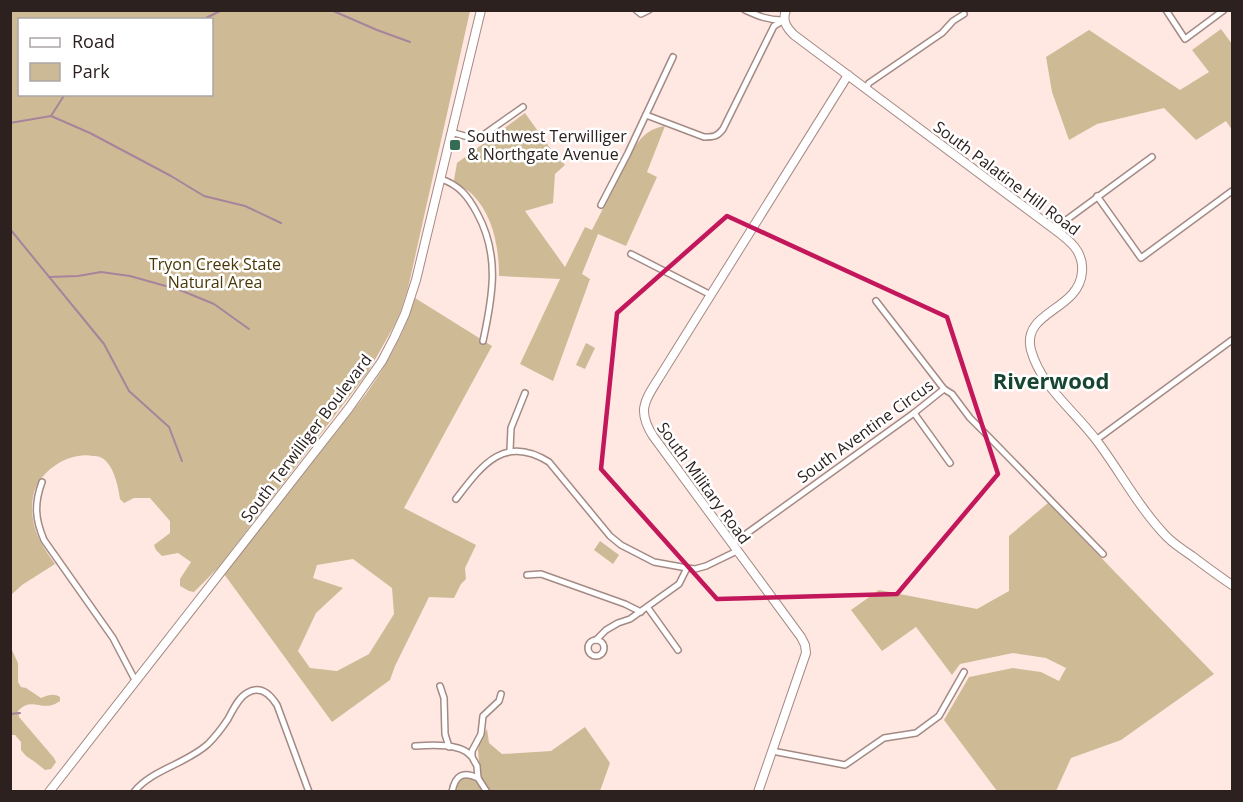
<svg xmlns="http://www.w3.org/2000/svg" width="1243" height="802" font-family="'Open Sans',sans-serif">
  <rect width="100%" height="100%" fill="#ffe7e2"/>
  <g fill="#ccba96">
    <polygon points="586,343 595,348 585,369 576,365"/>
    <polygon points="600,541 619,555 613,564 594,550"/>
    <polygon points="585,727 610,763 600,791 489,791 482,780 480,774 478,750 480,740 487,729 489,743 502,754 551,751"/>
    <path d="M467,777C476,778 479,784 484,791L455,792C455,784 460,778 467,777Z"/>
  </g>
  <g fill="#cebb96" fill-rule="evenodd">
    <path d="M11,11H470L408,288L400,313L394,326L368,372L219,567L194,592L189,591L180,586V579L191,562L178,553L162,556L156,550L154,545L170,533V521L150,498H134L124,503L120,499C118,486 115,471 106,461C102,457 98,456 93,456C71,452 46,467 36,487C32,496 31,509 33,519C35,536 45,550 55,564L22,585L11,595ZM20,20H212V94H20Z"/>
    <polygon points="1221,29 1232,44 1232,130 1226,121 1196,140 1164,108 1097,124 1069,140 1052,92 1046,57 1089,30 1180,90 1209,72 1192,50"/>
    <path d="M525,113L550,148L565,165L555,174L553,203L525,211L565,267L585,227L592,230L633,150C642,136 648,129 665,126L647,172L657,177L626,246L598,234L582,274L590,279L553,381L520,364L560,279L499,276C499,247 493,215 472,194C466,188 458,186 454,180L457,163Z"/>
    <path d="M415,298L492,346L404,508L476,545L465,568L466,579L461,584L454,598L429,597L395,666L390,680L332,722L224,574L366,394C387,364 404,334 415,298ZM353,559L392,588L394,614L369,654L337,671L310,668L298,651L316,613L343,588L313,578L317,565Z"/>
    <polygon points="1048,503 1214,674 1121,740 1071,758 1056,791 997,791 944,720 969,677 1013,668 1041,672 1059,681 1066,668 1046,658 1013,653 960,664 952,675 916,627 882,651 851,610 879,590 977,609 1009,591 1009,536"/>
    <path d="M11,648L18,663V682L21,687L26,688L41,698C48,695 54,693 60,697V701C43,714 32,695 18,711L19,717L54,758L56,762L51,769L45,770L35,762L26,756L21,750V742L15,735H11Z"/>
  </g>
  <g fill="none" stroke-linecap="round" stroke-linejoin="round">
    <g stroke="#a7849b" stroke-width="2">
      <polyline points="331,10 377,30 410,42"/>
      <polyline points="202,20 222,10"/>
      <polyline points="51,116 90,133 171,176 204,196 245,206 281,223"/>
      <polyline points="10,123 51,116 65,94"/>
      <polyline points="10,229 104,344 129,391 169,427 182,461"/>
      <polyline points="49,277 78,276 101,272 130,276 180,290 214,304 249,329"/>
      <polyline points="10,714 20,713"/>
    </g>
    <g stroke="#a48a84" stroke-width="8">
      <g id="street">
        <polyline points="636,10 641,14 649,10"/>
        <path d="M745,10C758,16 768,20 782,20"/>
        <polyline points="1166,10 1185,39 1224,10"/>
        <polyline points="866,88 869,83 942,33 953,21 964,14"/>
        <path d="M646,115L704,137C713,137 717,137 723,129L774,26L784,20"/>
        <polyline points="451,132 475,139 479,138 523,107"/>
        <path d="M441,179C459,185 468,196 477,213C500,255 493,295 483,341"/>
        <polyline points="1097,196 1141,258 1232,191"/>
        <polyline points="601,205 628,153 673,57"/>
        <polyline points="1054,229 1152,157"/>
        <polyline points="631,254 711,295"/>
        <polyline points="876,301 944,389 952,394 970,418 984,432 1103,554"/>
        <polyline points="914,413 950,463"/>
        <polyline points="1096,440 1232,340"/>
        <polyline points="510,450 511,428 525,393"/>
        <path d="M42,482C34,504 35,519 44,540L113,638L135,680"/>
        <path d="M456,499C482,465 504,434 549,462L610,536L621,545L654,562L687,568L695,569L706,566L737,551"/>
        <polyline points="732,544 914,413 944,389"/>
        <polyline points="527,575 541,574 625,604 641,612"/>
        <polyline points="648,608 678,650"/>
        <polyline points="596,640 606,630 618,623 630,619 679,584 687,568"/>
        <circle cx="596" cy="648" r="8"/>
        <polyline points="440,686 444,698 445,734 449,747"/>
        <path d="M415,746C431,745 461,743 471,756"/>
        <polyline points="772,751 845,765 884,738 916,733 939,716 964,672"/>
        <path d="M134,792C151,770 186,764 208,744C215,737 222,728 228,719C233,710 238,698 247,693C260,685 270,694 277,705L309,792"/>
        <path d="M452,792C455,775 463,771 478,778"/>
        <polyline points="487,792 478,778 477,766 472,757 472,751 481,734 483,716 499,701 501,694"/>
      </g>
    </g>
    <g stroke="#a48a84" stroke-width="10">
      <g id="secondary">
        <path d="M786,10C782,21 786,27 794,35L1054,229C1069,240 1084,251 1082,272C1079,311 1021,311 1031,350C1041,387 1075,411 1097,441C1121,473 1139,508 1167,537C1174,544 1183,550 1192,556C1205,566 1219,576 1232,585"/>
        <polyline points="49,792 349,408 382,361 394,338 405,314 416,280 481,10"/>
        <path d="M758,792L806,653L805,645L801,637L653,436C635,408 647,398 662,373L848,75"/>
      </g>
    </g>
    <use href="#street" stroke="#fff" stroke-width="5"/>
    <use href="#secondary" stroke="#fff" stroke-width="8"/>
  </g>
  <path fill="none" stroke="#c2185b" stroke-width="4.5" stroke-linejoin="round" d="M727,216L947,317L998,474L897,594L717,599L601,469L617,313Z"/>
  <rect fill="#356d54" stroke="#fff" stroke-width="2" x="449" y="139" width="12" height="12" rx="3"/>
  <g text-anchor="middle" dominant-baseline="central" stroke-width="5" stroke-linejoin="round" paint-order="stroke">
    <g font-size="16" fill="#2c211f" stroke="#fff" text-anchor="start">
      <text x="467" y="136">Southwest Terwilliger<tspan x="467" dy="18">&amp; Northgate Avenue</tspan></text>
    </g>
    <g font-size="16" fill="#2c211f" stroke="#fff">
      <text transform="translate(1007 178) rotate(37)">South Palatine Hill Road</text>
      <text transform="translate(865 431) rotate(-36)">South Aventine Circus</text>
      <text transform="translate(306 438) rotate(-53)">South Terwilliger Boulevard</text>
      <text transform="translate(704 483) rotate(54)">South Military Road</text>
    </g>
    <g font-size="16" fill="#4b3706" stroke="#fff">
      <text x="215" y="264">Tryon Creek State<tspan x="215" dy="18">Natural Area</tspan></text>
    </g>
    <g font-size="22" font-weight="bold" fill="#184532" stroke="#fff">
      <text x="1051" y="380">Riverwood</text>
    </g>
  </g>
  <rect width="1243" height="802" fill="none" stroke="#2c211f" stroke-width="24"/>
  <rect x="18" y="18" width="195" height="78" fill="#ffffff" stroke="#aba6a5" stroke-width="1.5"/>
  <rect x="30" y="38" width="30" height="9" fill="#ffffff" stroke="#aba6a5" stroke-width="1.5"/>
  <text x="72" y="48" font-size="18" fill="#2c211f">Road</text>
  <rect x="30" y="63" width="30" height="18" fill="#ccba96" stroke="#aba6a5" stroke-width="1.5"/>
  <text x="72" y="78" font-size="18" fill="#2c211f">Park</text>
</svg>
